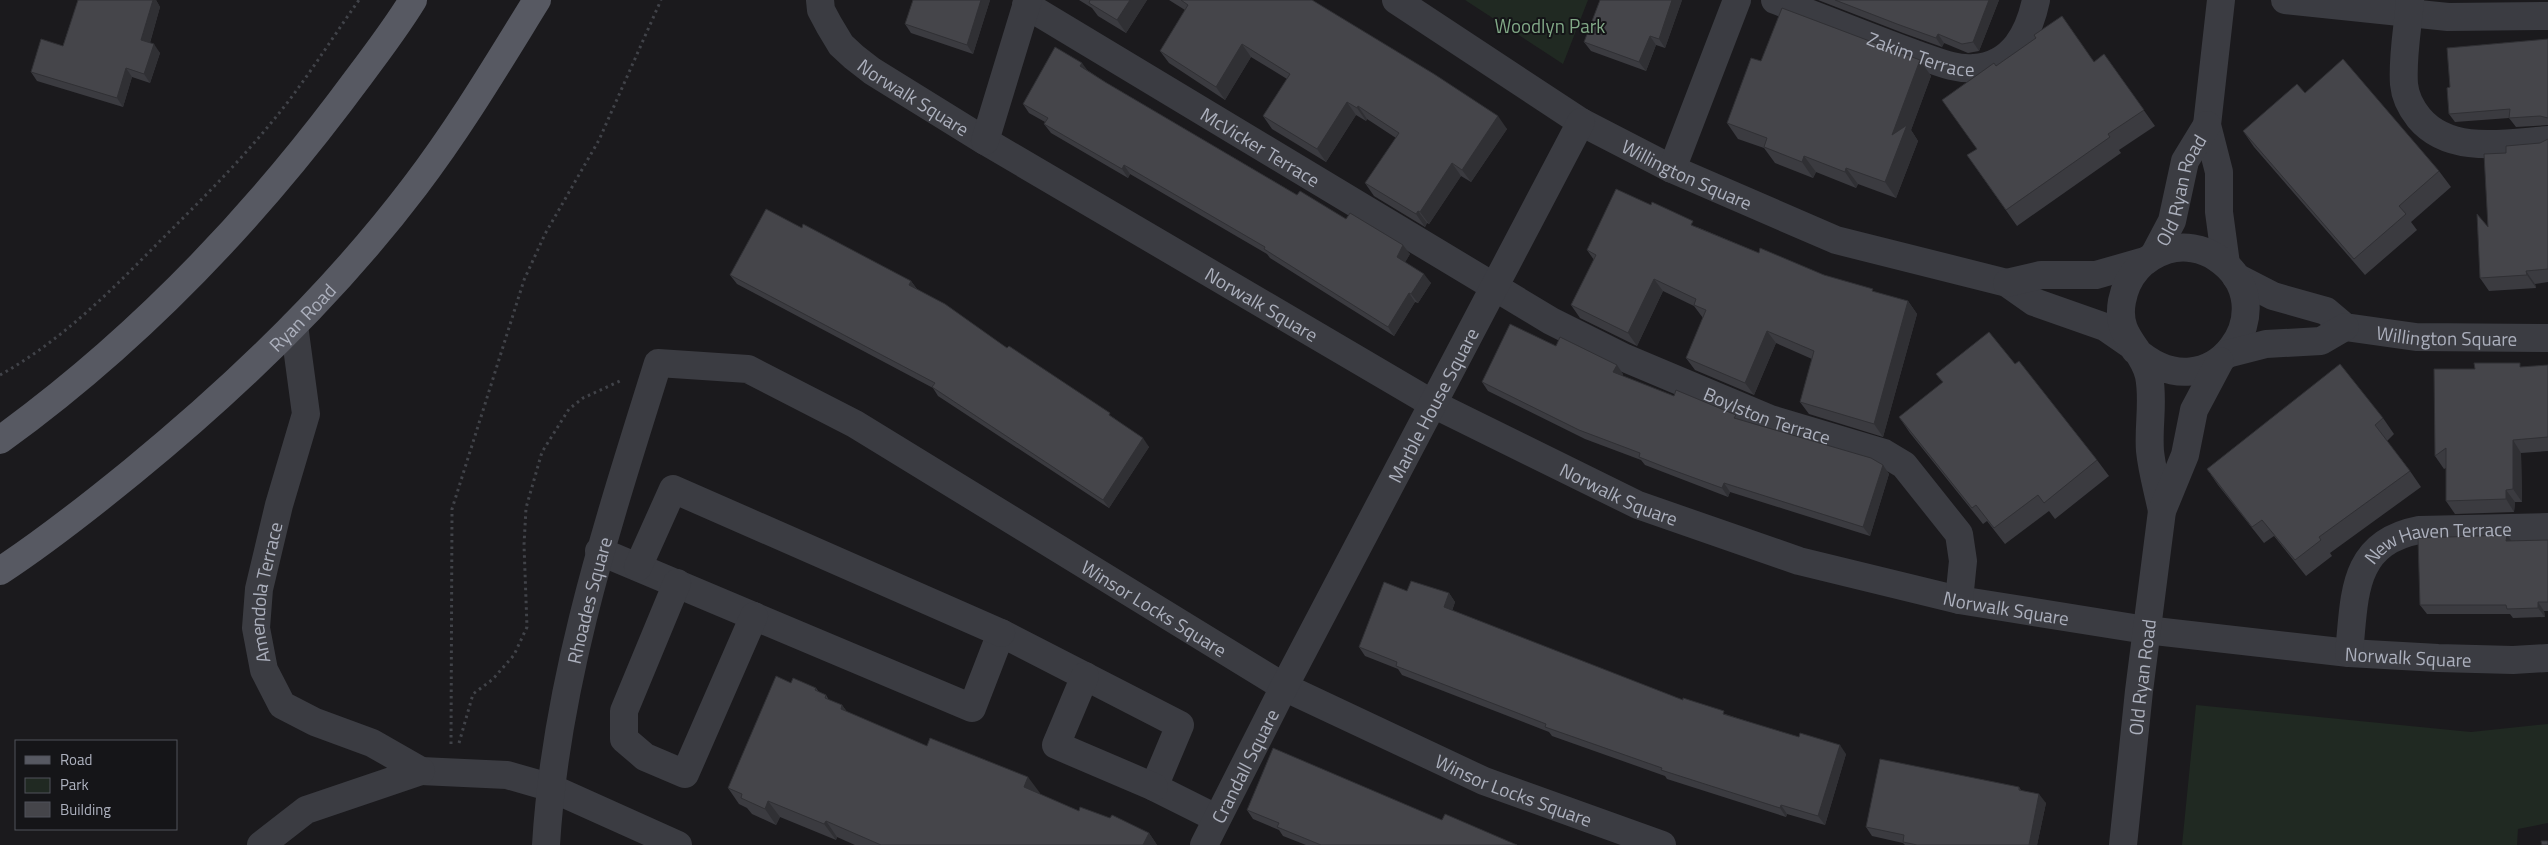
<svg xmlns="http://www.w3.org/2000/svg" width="2548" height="845" font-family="'Titillium Web',sans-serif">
  <rect width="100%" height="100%" fill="#1b1a1d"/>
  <g fill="#202922">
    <polygon points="1465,0 1588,0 1563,64"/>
    <polygon points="2196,705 2471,732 2548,724 2548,823 2518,829 2517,845 2182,845"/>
  </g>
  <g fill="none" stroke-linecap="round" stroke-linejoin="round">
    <g stroke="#414349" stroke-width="3" stroke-dasharray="2.5 4" stroke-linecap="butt">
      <path d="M0,375C59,342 107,295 154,247C194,207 235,167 271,123C303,85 330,41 359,0"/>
      <polyline points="459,743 473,694 493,679 514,655 527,627 524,545 526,508 542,452 569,409 583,398 620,381"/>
      <polyline points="451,744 452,509 524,280 545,234 599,140 661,0"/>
    </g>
    <g stroke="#3b3c42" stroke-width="28">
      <path id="s1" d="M820,0L821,10L829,25L841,45L854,57L872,71L985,141L1433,404L1638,505L1799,561L1959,600L2146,630L2349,653L2438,658L2513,660L2548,658"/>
      <path id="s2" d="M1396,0L1581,122L1672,169L1836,240L2007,283L2034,302L2105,327L2131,345"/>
      <path id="s3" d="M1775,0C1822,18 1868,37 1915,54C1934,60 1954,70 1974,68C2013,65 2029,33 2036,0"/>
      <polyline points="2221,0 2207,125 2219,172 2219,212 2226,264"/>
      <polyline points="2285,0 2448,17 2548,16"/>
      <path d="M2410,0C2408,27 2402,57 2404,84C2405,96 2411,108 2419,118C2450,155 2506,143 2548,140"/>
      <path id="s4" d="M1026,5L1551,321L1625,358L1770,419L1884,453L1904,465L1959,534L1963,561L1959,600"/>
      <polyline points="985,141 1028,0"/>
      <polyline points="1672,169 1737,0"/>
      <path id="s5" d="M2154,255L2172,221L2185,161L2207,125"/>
      <path id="s6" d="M2236,277L2273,296L2326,311L2345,327L2416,337L2548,338"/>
      <polyline points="2007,283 2041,275 2096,275 2145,261"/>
      <path d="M2135,350C2212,419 2289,306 2217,258C2203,248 2183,245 2167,250C2143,258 2127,275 2122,301C2115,338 2143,347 2149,376C2154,401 2148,426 2150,451C2152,471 2158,491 2162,511"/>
      <polyline points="2227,354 2266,344 2321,341 2345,327"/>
      <polyline points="599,551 972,708 1001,633 1180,725 1154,787 1216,818"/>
      <polyline points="638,567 673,489 1001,633"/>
      <polyline points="677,583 624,711 624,739 645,757 685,774 754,616"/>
      <path id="s7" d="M2349,653C2355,596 2351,543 2419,530L2548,527"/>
      <polyline points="1085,676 1056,745 1154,787"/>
      <polyline points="421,771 507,775 549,787 678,845"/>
      <path id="s8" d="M261,845L306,810L421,771L372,743L315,722L282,705L264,670L256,628L259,589L279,505L306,414L294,325"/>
      <path id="s9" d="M546,845C556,679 609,520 658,363L748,369L855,424L1284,687L1484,781L1662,845"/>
      <path id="s10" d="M1204,845L1284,687L1581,122"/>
      <path id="s11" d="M2123,845L2139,691L2162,511L2185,455L2194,410L2220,361"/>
    </g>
    <g stroke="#575962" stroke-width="28">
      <path d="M0,440C130,346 243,230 340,102C365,68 391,36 413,0"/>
      <path id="s12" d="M0,571C46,541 90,506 133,471C237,386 334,293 415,186C460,127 498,63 537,0"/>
    </g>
  </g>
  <g fill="#3b3b40">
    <polygon points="78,0 156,0 160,7 150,43 160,53 150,83 132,77 123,107 37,81 31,72 63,46"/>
    <polygon points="990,0 973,54 911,33 905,24"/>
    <polygon points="1079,0 1147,0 1126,33 1098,16 1092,8"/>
    <polygon points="1169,0 1312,0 1507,129 1471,182 1461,176 1429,224 1427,223 1425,227 1374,196 1365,183 1396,138 1367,119 1366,121 1356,115 1326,162 1272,129 1263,116 1287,79 1251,57 1225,100 1169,63 1160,51 1185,10"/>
    <polygon points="1682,0 1665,48 1656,45 1646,71 1591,51 1584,42"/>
    <polygon points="1818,0 1999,0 1979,51 1968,53 1944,43 1942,47 1903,33"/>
    <polygon points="2548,39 2548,125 2516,127 2509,118 2455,122 2449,114 2450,87"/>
    <polygon points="2104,54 2155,126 2119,150 2121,153 2017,226 1967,155 1977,149 1996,66 2094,62"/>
    <polygon points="1920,60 1931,76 1911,130 1918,141 1896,198 1858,184 1856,188 1816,172 1813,178 1775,163 1764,148 1738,139 1727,123 1761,61"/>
    <polygon points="1087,70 1105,82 1297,195 1346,219 1410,254 1405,262 1431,283 1418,303 1415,302 1394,336 1270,258 1267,254 1130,174 1128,178 1051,133 1044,124 1045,122 1029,113 1023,104"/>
    <polygon points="2305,93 2439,171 2451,187 2411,222 2417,230 2365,275 2254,147 2243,131"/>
    <polygon points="2548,139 2548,282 2535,284 2536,288 2489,291 2480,278 2488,227 2506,153 2540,143"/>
    <polygon points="1697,227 1759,253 1875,292 1908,301 1917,314 1883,437 1809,414 1800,402 1812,359 1776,343 1754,395 1695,370 1686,358 1703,318 1694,306 1663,291 1637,346 1580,318 1571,305 1594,260 1587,250"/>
    <polygon points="802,228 911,281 917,289 1114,418 1149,447 1109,508 938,396 933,388 737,284 730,275"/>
    <polygon points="1556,346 1623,374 1622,376 1674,396 1739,419 1883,465 1889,474 1870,536 1730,492 1728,497 1645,465 1641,460 1585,439 1488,391 1482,382"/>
    <polygon points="2015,364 2097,460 2109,476 2055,519 2049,511 2005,544 1987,521 1983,524 1910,433 1899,417 1943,383 1936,374"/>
    <polygon points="2548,365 2548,451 2521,453 2522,502 2515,502 2514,512 2455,514 2446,501 2446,468 2444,469 2435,456 2523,367"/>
    <polygon points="2383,418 2394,434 2387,441 2410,471 2421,487 2330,553 2332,556 2306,576 2274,536 2264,543 2218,485 2207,469"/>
    <polygon points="2507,535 2511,541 2548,540 2548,611 2544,611 2545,617 2513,618 2510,614 2427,614 2420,605"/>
    <polygon points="1407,591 1449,593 1455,602 1452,611 1683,700 1846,754 1825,825 1787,814 1786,817 1667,779 1665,776 1552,736 1549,732 1402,675 1398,669 1365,656 1359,647"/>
    <polygon points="816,688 819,692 826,695 829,700 842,705 847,712 1079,811 1149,833 1157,845 855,845 837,837 836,840 780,817 776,825 752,814 747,808 739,804 728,788"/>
    <polygon points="2019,787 2021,790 2046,803 2037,845 1905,845 1903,843 1872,836 1866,827"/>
    <polygon points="1247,810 1442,820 1517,845 1306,845 1283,836 1279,830 1253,819"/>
  </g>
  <g fill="#303034">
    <polygon points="153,0 156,0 160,7 148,49 141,40"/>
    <polygon points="981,0 990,0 973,54 967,45"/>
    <polygon points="1130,0 1147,0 1126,33 1117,20"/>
    <polygon points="1672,0 1682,0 1665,48 1659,39"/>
    <polygon points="1989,0 1999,0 1979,51 1973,42"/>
    <polygon points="1938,34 1944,43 1942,47 1936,38"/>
    <polygon points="1650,36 1656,45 1646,71 1639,62"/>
    <polygon points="154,44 160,53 150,83 144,74"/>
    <polygon points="1242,44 1251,57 1225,100 1216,87"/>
    <polygon points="1920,60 1931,76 1911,130 1918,141 1896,198 1885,182 1892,135"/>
    <polygon points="1082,63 1088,71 1080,66"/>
    <polygon points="126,68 132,77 123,107 117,98"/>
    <polygon points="1347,102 1356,115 1326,162 1317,149"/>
    <polygon points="1358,106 1367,119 1366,121 1357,108"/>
    <polygon points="1498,116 1507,129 1471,182 1462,170"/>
    <polygon points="1804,156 1816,172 1813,178 1802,162"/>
    <polygon points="1452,163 1461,176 1429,224 1420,212"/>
    <polygon points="1124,165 1130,174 1128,178 1122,169"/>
    <polygon points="1846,168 1858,184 1856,188 1845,172"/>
    <polygon points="1418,211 1427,223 1425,227 1416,214"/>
    <polygon points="1403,245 1410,254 1403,266 1397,257"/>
    <polygon points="2526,271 2535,284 2536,288 2527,275"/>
    <polygon points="1424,274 1431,283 1418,303 1411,294"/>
    <polygon points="1654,279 1663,291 1637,346 1628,333"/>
    <polygon points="911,281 917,290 909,285"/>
    <polygon points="1409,293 1415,302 1394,336 1388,327"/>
    <polygon points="1908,301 1917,314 1883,437 1874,424"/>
    <polygon points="1767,331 1776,343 1754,395 1745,383"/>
    <polygon points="1617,365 1623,374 1619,381 1613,372"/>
    <polygon points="1143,438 1149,447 1109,508 1103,500"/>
    <polygon points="2513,440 2521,453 2522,502 2513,489"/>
    <polygon points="1883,465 1889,474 1870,536 1863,527"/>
    <polygon points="1724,483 1730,492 1728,497 1722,488"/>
    <polygon points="2506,490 2515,502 2514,512 2506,499"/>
    <polygon points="2507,535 2513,543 2506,541"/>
    <polygon points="1449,593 1455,602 1450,616 1444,607"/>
    <polygon points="2538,602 2544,611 2545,617 2538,608"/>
    <polygon points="842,705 854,721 841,709"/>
    <polygon points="1840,745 1846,754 1825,825 1818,816"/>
    <polygon points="1028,777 1040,793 1035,803 1024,787"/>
    <polygon points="2039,794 2046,803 2037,845 2029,845"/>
    <polygon points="768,801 780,817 776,825 765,809"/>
    <polygon points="1781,805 1787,814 1786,817 1780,808"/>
    <polygon points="826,821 837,837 836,840 824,824"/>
    <polygon points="1149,833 1157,845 1143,845"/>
  </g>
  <g fill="#45454a" stroke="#303034">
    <polygon points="78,0 153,0 141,40 154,44 144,74 126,68 117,98 31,72 41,39 63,46"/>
    <polygon points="913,0 981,0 967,45 905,24"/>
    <polygon points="1090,0 1130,0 1117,20 1089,3"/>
    <polygon points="1181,0 1312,0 1434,74 1498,116 1462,170 1452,163 1420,212 1418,211 1416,214 1365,183 1399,133 1358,106 1357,108 1347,102 1317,149 1263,116 1290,74 1242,44 1216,87 1160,51 1188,5"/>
    <polygon points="1600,0 1672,0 1659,39 1650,36 1639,62 1584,42"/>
    <polygon points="1835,0 1989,0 1973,42 1962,44 1938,34 1936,38 1897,24"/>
    <polygon points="1782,8 1920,60 1892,135 1907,125 1885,182 1846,168 1845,172 1804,156 1802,162 1764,147 1767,138 1727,123 1751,58 1761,61"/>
    <polygon points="2062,16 2094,62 2104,54 2144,110 2108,134 2110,137 2006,210 1967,155 1977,149 1942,100 1994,63 1996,66 2036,38 2034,35"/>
    <polygon points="2548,39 2548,118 2540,116 2509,118 2510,109 2449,114 2447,88 2450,87 2447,48"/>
    <polygon points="1055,47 1082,63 1080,66 1105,82 1297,195 1300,191 1346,219 1350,213 1403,245 1397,257 1424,274 1411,294 1409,293 1388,327 1264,249 1265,247 1124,165 1122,169 1044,124 1048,118 1023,104"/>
    <polygon points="2343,59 2439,171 2399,206 2406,214 2354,259 2243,131 2297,84 2305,93"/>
    <polygon points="2548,139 2548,269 2526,271 2527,275 2480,278 2477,214 2488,227 2484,154 2506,153 2506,146 2540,143"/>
    <polygon points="1616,189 1651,205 1652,202 1693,221 1691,225 1759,253 1760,248 1824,275 1873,289 1872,291 1908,301 1874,424 1800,402 1814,351 1767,331 1745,383 1686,358 1706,310 1694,305 1696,299 1654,279 1628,333 1571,305 1596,255 1587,250"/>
    <polygon points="766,209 802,228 803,224 911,281 909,285 945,304 1007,348 1009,346 1110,413 1109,415 1143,438 1103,500 932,387 935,383 730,275"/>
    <polygon points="1510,324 1556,346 1560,337 1617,365 1613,372 1674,396 1676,390 1736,415 1734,418 1871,458 1883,465 1863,527 1724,483 1722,488 1667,468 1639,457 1640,453 1579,430 1482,382"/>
    <polygon points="1989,332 2015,364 2019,361 2097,460 2044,503 2038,495 1994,528 1976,505 1972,508 1899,417 1943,382 1936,374"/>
    <polygon points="2474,363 2520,363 2520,367 2548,365 2548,437 2513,440 2513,489 2506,490 2506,499 2446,501 2446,448 2435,456 2434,369 2475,369"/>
    <polygon points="2340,364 2383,418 2375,425 2410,471 2319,537 2321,540 2295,560 2262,520 2252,527 2207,469"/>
    <polygon points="2507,535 2506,541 2548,540 2548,602 2538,602 2538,608 2507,609 2506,605 2420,605 2418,538"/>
    <polygon points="1411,581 1449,593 1444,607 1683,700 1683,698 1724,711 1723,714 1799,737 1800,733 1840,745 1818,816 1781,805 1780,808 1661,770 1662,768 1545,727 1546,724 1396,666 1397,662 1359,647 1384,582 1407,591"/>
    <polygon points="776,676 791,683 793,678 816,688 815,690 826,695 825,698 842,705 841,709 927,746 930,738 1028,777 1024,787 1079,811 1080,807 1110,818 1112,815 1149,833 1143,845 881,845 826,821 824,824 768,801 765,809 741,798 742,794 728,788"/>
    <polygon points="1273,748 1442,820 1445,814 1517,845 1321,845 1277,827 1279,823 1247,810"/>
    <polygon points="1880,759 2019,787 2019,790 2039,794 2029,845 1917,845 1903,842 1904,835 1866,827"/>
    <polygon points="2541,841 2548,841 2548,845 2542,845"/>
  </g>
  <g text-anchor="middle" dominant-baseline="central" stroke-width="4" stroke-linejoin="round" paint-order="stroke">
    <g font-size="19" fill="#82a987" stroke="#151518">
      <text x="1550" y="25">Woodlyn Park</text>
    </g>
    <g font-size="19" fill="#acb0bd" stroke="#151518">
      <text stroke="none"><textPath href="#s3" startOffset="156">Zakim Terrace</textPath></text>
      <text stroke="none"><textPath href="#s1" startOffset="140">Norwalk Square</textPath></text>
      <text stroke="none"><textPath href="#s4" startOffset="274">McVicker Terrace</textPath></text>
      <text stroke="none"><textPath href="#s2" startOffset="340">Willington Square</textPath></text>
      <text stroke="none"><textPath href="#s5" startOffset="71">Old Ryan Road</textPath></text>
      <text stroke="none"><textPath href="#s1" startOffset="545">Norwalk Square</textPath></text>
      <text stroke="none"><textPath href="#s12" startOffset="395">Ryan Road</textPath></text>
      <text stroke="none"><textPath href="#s6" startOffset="224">Willington Square</textPath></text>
      <text stroke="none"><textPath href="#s10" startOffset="496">Marble House Square</textPath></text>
      <text stroke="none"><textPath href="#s4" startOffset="849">Boylston Terrace</textPath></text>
      <text stroke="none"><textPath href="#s1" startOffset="950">Norwalk Square</textPath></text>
      <text stroke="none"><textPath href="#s7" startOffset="172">New Haven Terrace</textPath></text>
      <text stroke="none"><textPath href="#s8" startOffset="451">Amendola Terrace</textPath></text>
      <text stroke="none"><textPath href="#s9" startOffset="249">Rhoades Square</textPath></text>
      <text stroke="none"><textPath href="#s1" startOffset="1355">Norwalk Square</textPath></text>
      <text stroke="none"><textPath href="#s9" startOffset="1058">Winsor Locks Square</textPath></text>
      <text stroke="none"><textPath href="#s1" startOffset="1760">Norwalk Square</textPath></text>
      <text stroke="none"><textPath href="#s11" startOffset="169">Old Ryan Road</textPath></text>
      <text stroke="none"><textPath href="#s10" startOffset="89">Crandall Square</textPath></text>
      <text stroke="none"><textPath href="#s9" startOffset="1462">Winsor Locks Square</textPath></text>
    </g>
  </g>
  <rect x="15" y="740" width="162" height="90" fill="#151518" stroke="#51535a"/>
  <rect x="25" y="756" width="25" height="8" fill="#575962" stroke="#51535a"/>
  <text x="60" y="765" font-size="15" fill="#acb0bd">Road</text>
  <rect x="25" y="778" width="25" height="15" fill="#202922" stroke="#51535a"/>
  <text x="60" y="790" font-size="15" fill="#acb0bd">Park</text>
  <rect x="25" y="802" width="25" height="15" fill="#45454a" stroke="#51535a"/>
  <text x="60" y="815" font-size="15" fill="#acb0bd">Building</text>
</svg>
